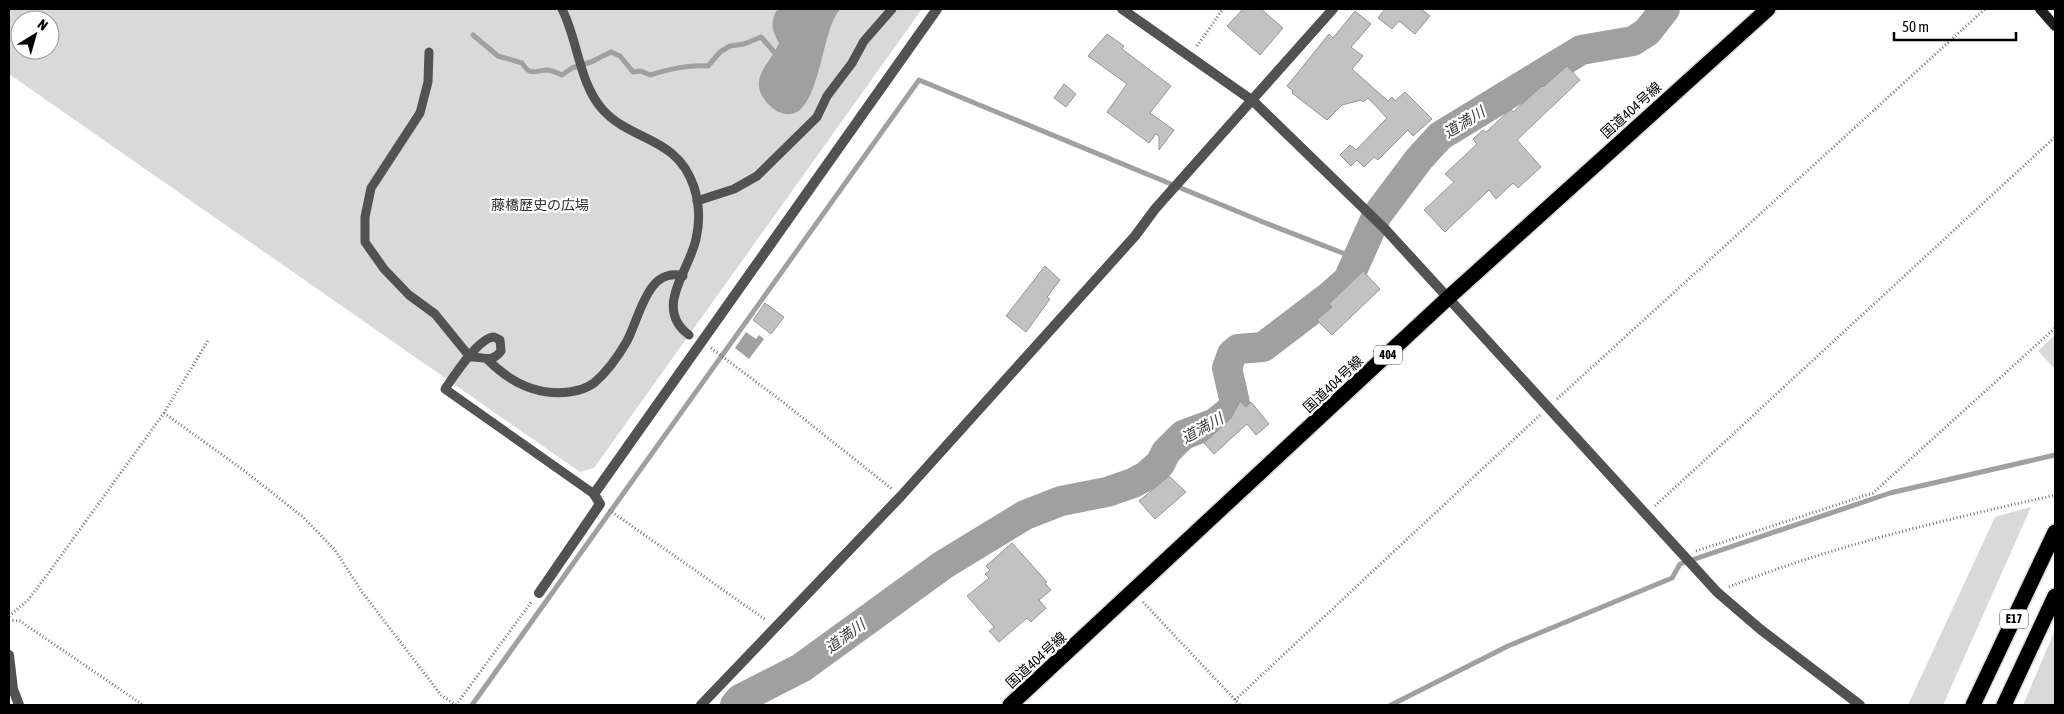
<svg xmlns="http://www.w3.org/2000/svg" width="2064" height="714" font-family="'Asap Condensed','Noto Sans JP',sans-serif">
  <rect width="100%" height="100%" fill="#fff"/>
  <g fill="#d9d9d9" fill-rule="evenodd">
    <path d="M9,9H922L594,468L580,472L9,74ZM20,20H50V50H20Z"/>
    <polygon points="2055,335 2055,369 2038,351"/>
    <polygon points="2031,507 1943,705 1908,705 1995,517"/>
    <polygon points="2055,630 2055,705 2023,705"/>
  </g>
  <g fill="#a0a0a0">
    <path d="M782,9H841C822,24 821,108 792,114C782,115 775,111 768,104C746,79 769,66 779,43C772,30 770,25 776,11Z"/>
    <polygon points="746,332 756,339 759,335 764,339 749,359 735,348"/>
  </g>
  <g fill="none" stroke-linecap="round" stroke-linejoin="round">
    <g stroke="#a0a0a0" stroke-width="5">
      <path d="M473,35L498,56L522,63C530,76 533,71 546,70C551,70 558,73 562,75L572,68L591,62L611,52L620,56L633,72L641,71L650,75C670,69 686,65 708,66L720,52L730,46L744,44L761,37L775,53"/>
      <polyline points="472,705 919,80 1263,222 1358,259"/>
      <polyline points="1391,705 1508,646 1672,578 1680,564 1890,493 2055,455"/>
    </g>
    <polyline stroke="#a0a0a0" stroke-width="30" points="735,705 740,699 801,668 943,565 1025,515 1061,501 1107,492 1133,483 1146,476 1160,464 1166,452 1183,435 1215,423 1230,411 1235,403 1227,368 1232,354 1238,349 1263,347 1330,296 1348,280 1377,215 1419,159 1440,136 1581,50 1633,41 1647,32 1665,9"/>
  </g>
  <g fill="#c2c2c2" stroke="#969696">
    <polygon points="1243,9 1261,9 1283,28 1260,55 1227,26"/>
    <polygon points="1385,9 1421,9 1430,16 1415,34 1399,21 1392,29 1378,18"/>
    <polygon points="1355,11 1371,24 1351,47 1363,56 1352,69 1388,101 1392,97 1395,101 1405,92 1432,119 1413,136 1408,130 1378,160 1374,157 1364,167 1357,160 1351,166 1340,155 1350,145 1356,150 1387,118 1368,98 1363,102 1361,100 1342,105 1327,120 1292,93 1293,91 1287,86 1329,34 1333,38"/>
    <polygon points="1107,34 1124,46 1122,49 1171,86 1150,113 1174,130 1159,150 1159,136 1156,134 1149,143 1107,112 1127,84 1088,56"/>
    <polygon points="1567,66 1580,80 1517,140 1541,167 1518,188 1513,183 1496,199 1489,190 1445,232 1424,210 1454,182 1445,174 1477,144 1473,139 1483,130 1486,132 1511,109 1513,112 1542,86 1543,87"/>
    <polygon points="1064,84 1076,94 1066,107 1054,98"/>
    <polygon points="1045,266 1060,280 1047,297 1050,299 1026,332 1006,316"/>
    <polygon points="1363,271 1380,289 1332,335 1317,320 1332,307 1329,304"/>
    <polygon points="765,303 784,317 771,334 753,320"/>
    <polygon points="1240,401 1246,407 1251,402 1269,424 1256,435 1247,424 1214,454 1204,443 1231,418"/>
    <polygon points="1169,476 1186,492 1155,519 1139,501"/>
    <polygon points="1012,543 1047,582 1045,583 1051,590 1039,600 1046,608 1031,622 1027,618 999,642 989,631 994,627 967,596 989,578 985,574 990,570 986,566"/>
  </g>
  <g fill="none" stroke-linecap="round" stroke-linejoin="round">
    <g stroke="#dbdbdb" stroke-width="18">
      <g id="highway">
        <polyline points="1010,705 1449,297 1768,9"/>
        <polyline points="1973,705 2055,532"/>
        <polyline points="2004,705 2055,596"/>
      </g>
    </g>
    <g stroke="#747474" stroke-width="3" stroke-dasharray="1 2.5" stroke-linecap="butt">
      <polyline points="1197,46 1223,9"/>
      <polyline points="711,348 779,399 892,489"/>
      <polyline points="1557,399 1985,9"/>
      <polyline points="164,413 242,469 303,517 335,550 362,592 441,695 456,705"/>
      <polyline points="1655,506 2055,137"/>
      <polyline points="609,510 766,620"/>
      <polyline points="1696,551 1873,493 2055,328"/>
      <path d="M1729,587C1834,545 1945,520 2055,495"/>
      <polyline points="1143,602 1240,705"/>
      <polyline points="9,616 28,600 47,575 164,413 209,339"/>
      <polyline points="9,620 20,621 143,705"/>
      <polyline points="1235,700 1540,415"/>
      <polyline points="456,705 532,601"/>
    </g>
    <g stroke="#525252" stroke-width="9">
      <path d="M562,9C578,40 579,84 603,110C632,142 677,136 694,187C699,203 700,222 696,239C689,272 653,308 689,335"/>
      <path d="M429,52L428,82L420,113L371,188L365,217V242L384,269L409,295L435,314L470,357C484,356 491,364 501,351L500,340L494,337C479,337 454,376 445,389L594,494"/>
      <polyline points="697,201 734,189 757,176 817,117 827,96 852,63 864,41 892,9"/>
      <path d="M488,360C511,383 537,396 569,392C578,391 587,388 594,383C607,372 619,355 627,341C636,323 641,301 653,286C661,276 672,273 683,276"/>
    </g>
    <g stroke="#525252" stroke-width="10">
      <polyline points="1122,9 1253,101 1385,229 1717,592 1760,629 1860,705"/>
      <polyline points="539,593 600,504 594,494 937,9"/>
      <polyline points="9,655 13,689 19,705"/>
      <polyline points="701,705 901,496 1135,236 1155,209 1333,9"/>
    </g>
    <polyline stroke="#1f1f1f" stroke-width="10" points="2040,9 2055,26"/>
    <use href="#highway" stroke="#000" stroke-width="15"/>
  </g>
  <g text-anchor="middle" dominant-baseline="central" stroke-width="4.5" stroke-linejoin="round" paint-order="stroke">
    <g fill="#fff" stroke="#4c4c4c" stroke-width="1">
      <rect x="1374" y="345.5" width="28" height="19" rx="4"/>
      <rect x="2000" y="609.5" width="28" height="19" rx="4"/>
    </g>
    <g font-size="12" font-weight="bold" fill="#000">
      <text x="1388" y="355">404</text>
      <text x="2014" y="619">E17</text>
    </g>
    <g font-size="14" fill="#000" stroke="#fff">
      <text transform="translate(1631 110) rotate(-42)">国道404号線</text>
      <text transform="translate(1333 384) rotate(-43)">国道404号線</text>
      <text transform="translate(1036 660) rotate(-42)">国道404号線</text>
    </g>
    <g font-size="14" fill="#303030" stroke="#fff">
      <text x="540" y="205">藤橋歴史の広場</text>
    </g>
    <g font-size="15" font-style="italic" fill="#414141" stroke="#fff">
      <text transform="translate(1464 122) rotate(-32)">道満川</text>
      <text transform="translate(1202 428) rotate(-29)">道満川</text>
      <text transform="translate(845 636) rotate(-36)">道満川</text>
    </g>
  </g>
  <rect width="2064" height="714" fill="none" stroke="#000000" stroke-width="20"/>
  <g transform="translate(35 35) rotate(37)"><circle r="24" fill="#ffffff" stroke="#999999"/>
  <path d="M0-4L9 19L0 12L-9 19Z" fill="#000000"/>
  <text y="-8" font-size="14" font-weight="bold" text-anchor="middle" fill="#000000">N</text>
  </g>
  <path d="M1894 32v8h122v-8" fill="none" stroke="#000000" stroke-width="2.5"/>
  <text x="1902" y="32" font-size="15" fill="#000000" stroke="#ffffff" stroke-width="4" paint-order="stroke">50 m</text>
</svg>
